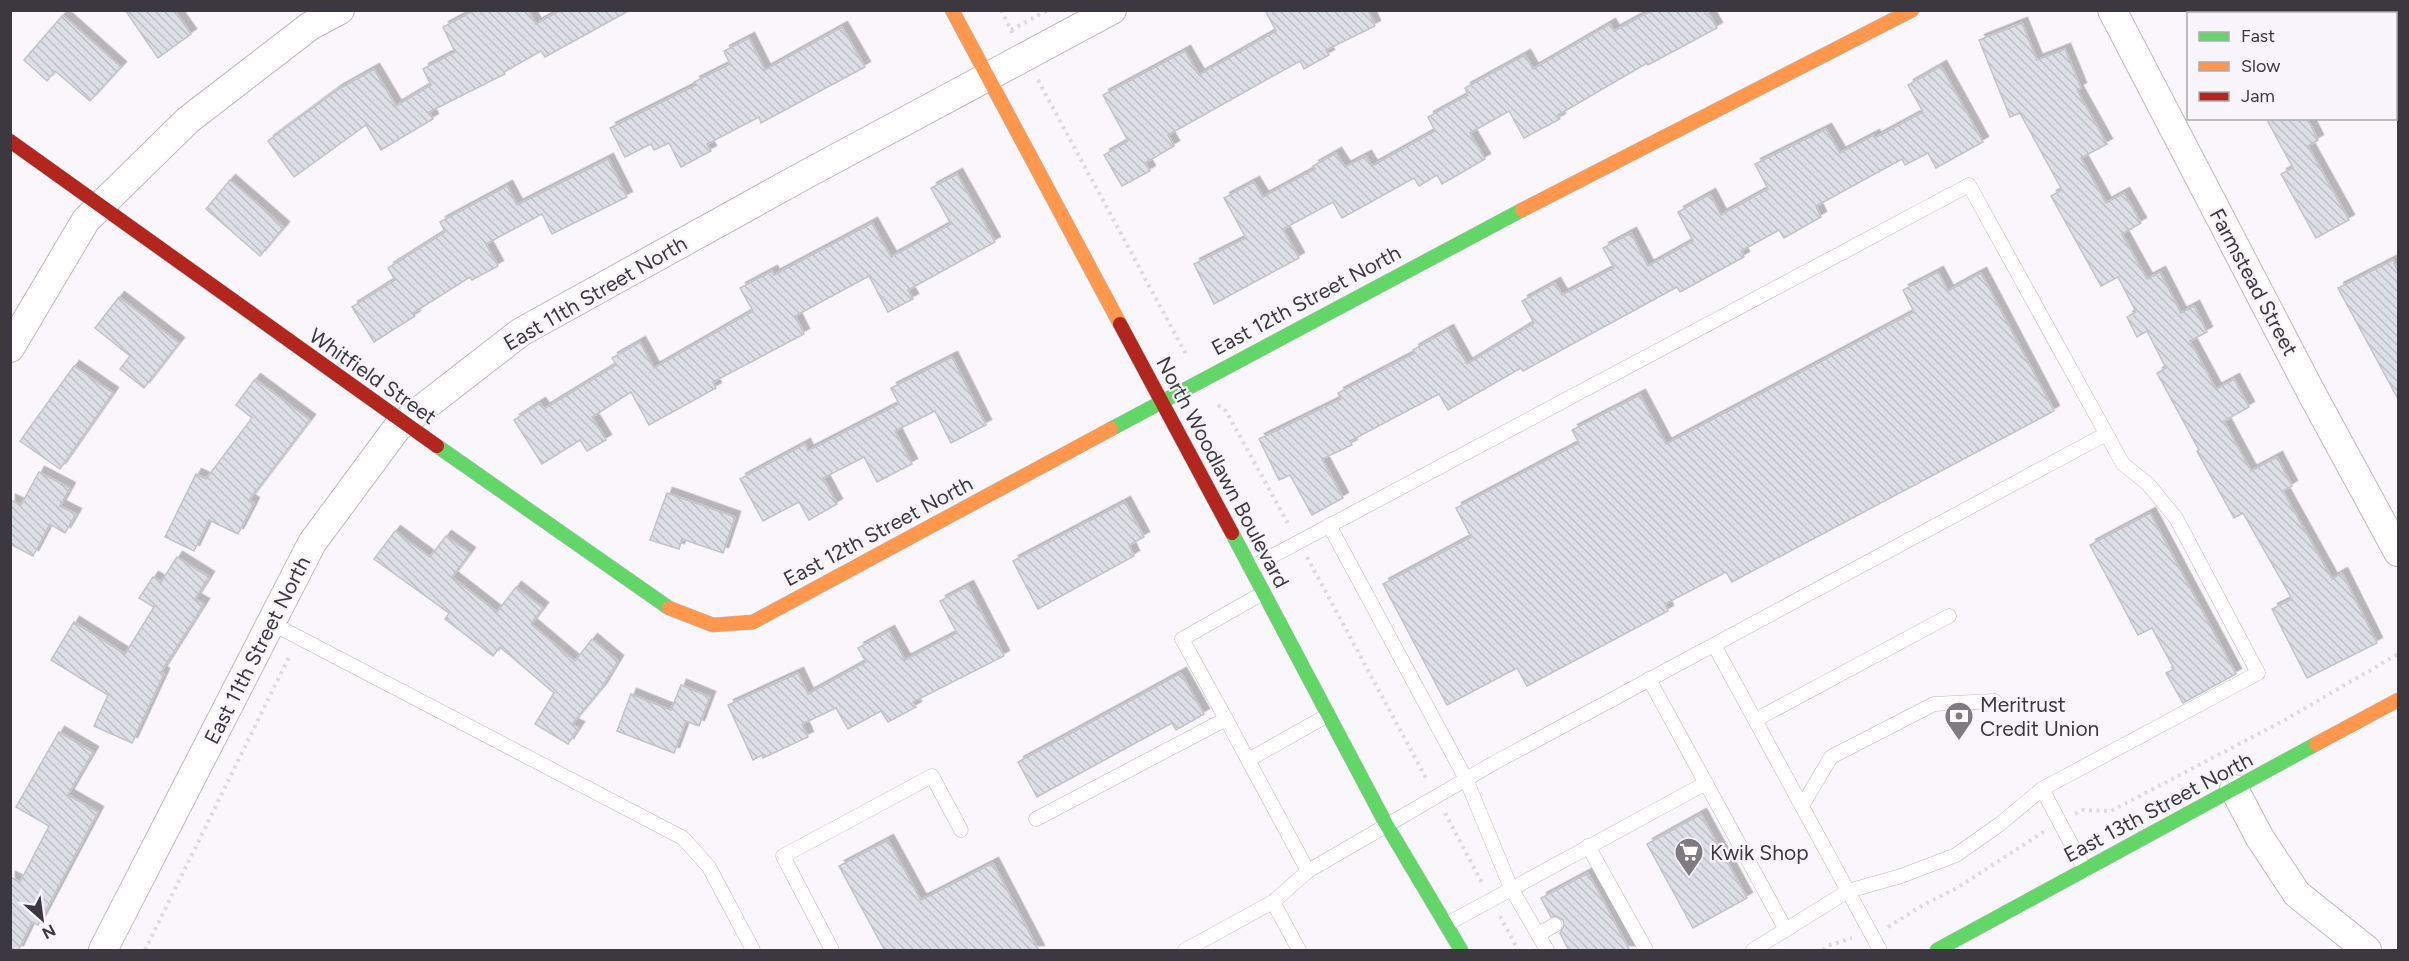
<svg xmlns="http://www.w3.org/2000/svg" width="2409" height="961" font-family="Figtree,sans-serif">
  <defs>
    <pattern id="building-back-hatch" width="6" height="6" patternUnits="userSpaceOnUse" patternTransform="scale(1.5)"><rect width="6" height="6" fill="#dddfe6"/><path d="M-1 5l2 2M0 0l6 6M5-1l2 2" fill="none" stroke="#bfc0c6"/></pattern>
    <filter id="shadow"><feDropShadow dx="5.5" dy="-5.5" stdDeviation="0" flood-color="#0004"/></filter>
  </defs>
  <rect width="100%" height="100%" fill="#f9f7fb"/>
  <g fill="url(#building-back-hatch)" stroke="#c3c3c7" stroke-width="1.5" filter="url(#shadow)">
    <polygon points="125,10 174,10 191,34 158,58"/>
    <polygon points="475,10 528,10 536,24 561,10 630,10 545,57 541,51 504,72 505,74 429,112 433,119 381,150 366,125 294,177 268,141 337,90 374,69 396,106 431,85 423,69 455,52 443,27"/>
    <polygon points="1265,10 1368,10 1375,26 1326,50 1329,55 1304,69 1300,61 1168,135 1174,146 1145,163 1150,171 1122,186 1104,155 1128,141 1103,95 1185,51 1199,75 1276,31"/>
    <polygon points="1652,10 1707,10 1717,28 1648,65 1647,63 1558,115 1560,119 1524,138 1509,111 1470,133 1485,159 1442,184 1437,175 1419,186 1414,178 1342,218 1333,202 1283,229 1299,258 1214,304 1194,264 1246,238 1224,198 1254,182 1263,197 1315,169 1313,166 1336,153 1345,167 1366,156 1372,166 1435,131 1428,117 1468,95 1465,88 1525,55 1533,69 1610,24 1614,31"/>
    <polygon points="63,15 121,67 90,101 55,71 47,81 24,60"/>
    <polygon points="2022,23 2037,60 2065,49 2081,88 2077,90 2107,144 2081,158 2106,203 2124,193 2141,223 2122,234 2147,279 2160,272 2181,313 2194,306 2207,332 2190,341 2216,389 2234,379 2249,407 2224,421 2251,471 2277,457 2292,486 2283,491 2332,579 2342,573 2377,643 2307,678 2272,609 2292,599 2243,513 2234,518 2197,451 2199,450 2157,373 2166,368 2147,331 2137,337 2127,317 2136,312 2118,277 2101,286 2051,196 2062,190 2020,113 2010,117 1979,40"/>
    <polygon points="842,27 865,67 761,123 759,117 707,144 711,151 681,167 669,143 654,150 651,144 625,157 610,128 696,85 694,82 730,64 724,51 749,38 765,70"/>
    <polygon points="1941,66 1983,142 1936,168 1928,153 1905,165 1902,159 1816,206 1821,217 1784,238 1779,230 1741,251 1744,257 1680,292 1677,287 1523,371 1521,368 1448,410 1439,394 1350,441 1352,445 1322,459 1343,498 1312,515 1290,475 1279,480 1259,439 1341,399 1338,393 1415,353 1413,350 1448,330 1467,364 1534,323 1522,301 1555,283 1562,295 1614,268 1603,248 1631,233 1648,266 1693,241 1678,212 1710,194 1721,215 1768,189 1755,164 1826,129 1840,153 1874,135 1875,138 1923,112 1908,85"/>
    <polygon points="2266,118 2307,118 2318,140 2308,146 2349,220 2316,238 2281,174 2293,168"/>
    <polygon points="608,159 627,197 552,234 542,214 486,244 498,266 472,280 470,277 413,313 415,316 374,342 352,307 395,280 388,268 445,232 440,222 507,186 517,205"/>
    <polygon points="957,174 995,242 908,290 913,299 888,312 869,276 795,316 804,334 713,382 716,388 649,425 631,392 592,417 606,440 587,451 580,440 542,464 514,420 540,403 544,409 616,365 612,358 640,342 654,368 753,311 740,288 772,271 774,275 872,223 891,257 951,224 931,188"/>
    <polygon points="230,180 284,227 260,256 206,209"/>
    <polygon points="2393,260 2398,272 2398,399 2338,288"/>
    <polygon points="1938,272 1948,291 1981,273 2054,411 1732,582 1726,572 1665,604 1668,611 1527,686 1517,668 1447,705 1383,584 1471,537 1456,508 1579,443 1572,430 1640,395 1666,444 1914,312 1903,290"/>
    <polygon points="119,297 179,343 144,388 120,369 130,356 95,328"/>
    <polygon points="952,357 986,425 951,443 935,411 895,431 912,464 877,482 864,457 823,478 837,504 809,520 799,502 763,521 740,479 805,444 808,451 899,404 891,388"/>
    <polygon points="74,366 113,393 60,469 20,441"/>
    <polygon points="255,379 310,420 249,500 254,503 238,534 209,520 194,551 165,537 196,474 206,479 252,418 236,405"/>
    <polygon points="39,472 70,488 60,506 76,514 65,533 50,524 33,556 10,544 10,500 21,505"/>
    <polygon points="667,493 735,517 723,553 682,539 679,549 650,540"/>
    <polygon points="1125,502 1144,537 1129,545 1134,556 1038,609 1013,561"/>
    <polygon points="2150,513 2236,674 2183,703 2166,673 2174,669 2152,628 2138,635 2090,545"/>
    <polygon points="395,531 430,557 446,536 470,553 452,577 497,612 516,587 543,608 531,624 575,661 592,639 618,661 601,689 572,724 579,727 568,744 535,724 554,693 500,647 493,656 445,619 449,613 374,559"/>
    <polygon points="177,557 209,577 195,599 204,604 161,672 164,674 132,743 94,726 108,695 51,660 74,622 125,654 154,607 139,598 153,577 161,582"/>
    <polygon points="968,586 1004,656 913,702 916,707 888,722 881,711 848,729 836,708 802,724 808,737 763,758 762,755 753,760 728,705 798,673 808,694 866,662 858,648 889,631 905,660 957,633 940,601"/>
    <polygon points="1181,673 1204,714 1176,730 1172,723 1037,797 1018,762"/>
    <polygon points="681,685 710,697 699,726 686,721 674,753 617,731 631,694 671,710"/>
    <polygon points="59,732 93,752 68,795 98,812 38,925 32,922 18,951 10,951 10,877 20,882 49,826 16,807"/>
    <polygon points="1701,814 1747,898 1693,928 1647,844"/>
    <polygon points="888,840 921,900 993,863 1039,951 885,951 839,866"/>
    <polygon points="1588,873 1603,900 1630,951 1569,951 1560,933 1564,926 1563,920 1556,916 1551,917 1541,898"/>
  </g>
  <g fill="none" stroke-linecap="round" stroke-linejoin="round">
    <g stroke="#bdbbc0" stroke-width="15">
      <g id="lane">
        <polyline points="1329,525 1466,779 1511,888 1547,950"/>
        <polyline points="1250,568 1969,185 2123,464 2148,484 2176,518 2258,673 2042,789 2000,824 1956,855 1901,876 1848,891 1753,950"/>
        <polyline points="271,623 683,838 709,867 753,950"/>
        <polyline points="1714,645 1755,720 1949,616"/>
        <polyline points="1649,679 1786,930"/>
        <polyline points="1226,719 1182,639 1263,593"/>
        <polyline points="1755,720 1880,950"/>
        <polyline points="1248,760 1308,871"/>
        <polyline points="2042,789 2085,870"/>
        <polyline points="1802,806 1831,757 1934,704 1995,701"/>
        <polyline points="1036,819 1226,719 1248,760 1328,715"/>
        <polyline points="1588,846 1646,950"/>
        <polyline points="1273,902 1299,950"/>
        <polyline points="1447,924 1706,783"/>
        <polyline points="1538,934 1555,925"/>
        <polyline points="832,950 783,856 932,776 961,830"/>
        <polyline points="1185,950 1273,902 1308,871 1494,763 2106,434"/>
      </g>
    </g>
    <g stroke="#bdbbc0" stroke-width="30">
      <g id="street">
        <polyline points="2112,10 2312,394 2398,552"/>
        <polyline points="10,348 86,220 188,120 310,26 340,10"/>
        <polyline points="2234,789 2260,838 2297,894 2367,950"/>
        <polyline points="103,950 312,543 397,428 521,332 801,177 1112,10"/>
      </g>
    </g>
    <g stroke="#bdbbc0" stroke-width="15">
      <g id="fast">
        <polyline points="1111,429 1522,210"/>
        <polyline points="437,446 669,608"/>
        <polyline points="1232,533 1386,824 1461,950"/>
        <polyline points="1937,950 2316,744"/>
      </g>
    </g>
    <g stroke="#bdbbc0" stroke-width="15">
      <g id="slow">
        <polyline points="952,10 1120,324"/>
        <polyline points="1522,210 1912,10"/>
        <polyline points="669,608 713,625 753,622 1111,429"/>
        <polyline points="2316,744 2398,700"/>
      </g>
    </g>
    <g stroke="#bdbbc0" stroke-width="15">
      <g id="jam">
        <polyline points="10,141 437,446"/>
        <polyline points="1120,324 1232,533"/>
      </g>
    </g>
    <g stroke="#dbdbdc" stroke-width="4" stroke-dasharray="3 4.5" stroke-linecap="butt">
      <polyline points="1001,10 1013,34"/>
      <polyline points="1011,30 1048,10"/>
      <polyline points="1038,80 1187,356"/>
      <polyline points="1218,405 1226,411 1290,527"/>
      <polyline points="1307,557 1427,780"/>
      <polyline points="1445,813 1482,883"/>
      <polyline points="2075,814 2083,810 2111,811 2283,721 2398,654"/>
      <polyline points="1500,916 1518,950"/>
      <polyline points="1888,927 1923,905 1957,888 2045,831"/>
      <polyline points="145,950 290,655"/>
      <polyline points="1823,950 1827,946 1852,938"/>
    </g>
    <use href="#lane" stroke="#fefefe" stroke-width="14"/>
    <use href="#street" stroke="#fefefe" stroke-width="28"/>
    <use href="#fast" stroke="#63d668" stroke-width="14"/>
    <use href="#slow" stroke="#ff974d" stroke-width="14"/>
    <use href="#jam" stroke="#b3261e" stroke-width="14"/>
  </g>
  <defs>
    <g id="bank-pin" transform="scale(1.5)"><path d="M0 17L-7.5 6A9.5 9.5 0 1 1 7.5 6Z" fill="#7e7c81" stroke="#f8f6fc"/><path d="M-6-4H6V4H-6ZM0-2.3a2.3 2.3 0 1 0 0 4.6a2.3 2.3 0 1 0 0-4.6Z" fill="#fff"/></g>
    <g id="supermarket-pin" transform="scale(1.5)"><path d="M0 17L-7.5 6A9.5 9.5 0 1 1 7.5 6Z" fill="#7e7c81" stroke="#f8f6fc"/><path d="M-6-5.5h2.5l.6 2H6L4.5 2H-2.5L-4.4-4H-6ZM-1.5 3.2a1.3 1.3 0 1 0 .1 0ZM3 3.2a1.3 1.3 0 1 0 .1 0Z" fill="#fff"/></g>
  </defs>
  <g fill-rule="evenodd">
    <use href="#bank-pin" x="1959" y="716"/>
    <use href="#supermarket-pin" x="1689" y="852"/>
  </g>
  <g text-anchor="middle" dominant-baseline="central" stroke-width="4.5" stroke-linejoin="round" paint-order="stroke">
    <g font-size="21" fill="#3b393f" stroke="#f8f6fc">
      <text transform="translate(2254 282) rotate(62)">Farmstead Street</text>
      <text transform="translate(595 293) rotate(-30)">East 11th Street North</text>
      <text transform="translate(1306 300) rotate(-28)">East 12th Street North</text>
      <text transform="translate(373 376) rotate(35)">Whitfield Street</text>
      <text transform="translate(1223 472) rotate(62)">North Woodlawn Boulevard</text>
      <text transform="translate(878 531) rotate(-28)">East 12th Street North</text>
      <text transform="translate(257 650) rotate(-63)">East 11th Street North</text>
      <text transform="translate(2158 807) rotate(-28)">East 13th Street North</text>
    </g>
    <g font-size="21" fill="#3b393f" stroke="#f8f6fc" text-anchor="start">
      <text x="1980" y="704">Meritrust<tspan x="1980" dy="24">Credit Union</tspan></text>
      <text x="1710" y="852">Kwik Shop</text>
    </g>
  </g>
  <rect width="2409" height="961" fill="none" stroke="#3b393f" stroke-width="24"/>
  <rect x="2187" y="12" width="210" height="108" fill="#f8f6fc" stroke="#acaab0" stroke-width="1.5"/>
  <rect x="2199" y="32" width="30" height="9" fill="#63d668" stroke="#acaab0" stroke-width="1.5"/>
  <text x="2241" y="42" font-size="18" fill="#3b393f">Fast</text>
  <rect x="2199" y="62" width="30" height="9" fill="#ff974d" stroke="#acaab0" stroke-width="1.5"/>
  <text x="2241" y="72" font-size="18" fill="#3b393f">Slow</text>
  <rect x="2199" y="92" width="30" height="9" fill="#b3261e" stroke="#acaab0" stroke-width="1.5"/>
  <text x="2241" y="102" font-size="18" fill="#3b393f">Jam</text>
  <g transform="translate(42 919) rotate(152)" stroke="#f8f6fc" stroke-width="4.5" paint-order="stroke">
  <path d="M0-4.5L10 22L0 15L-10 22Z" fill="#3b393f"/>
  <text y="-9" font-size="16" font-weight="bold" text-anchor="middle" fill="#3b393f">N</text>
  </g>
</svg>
